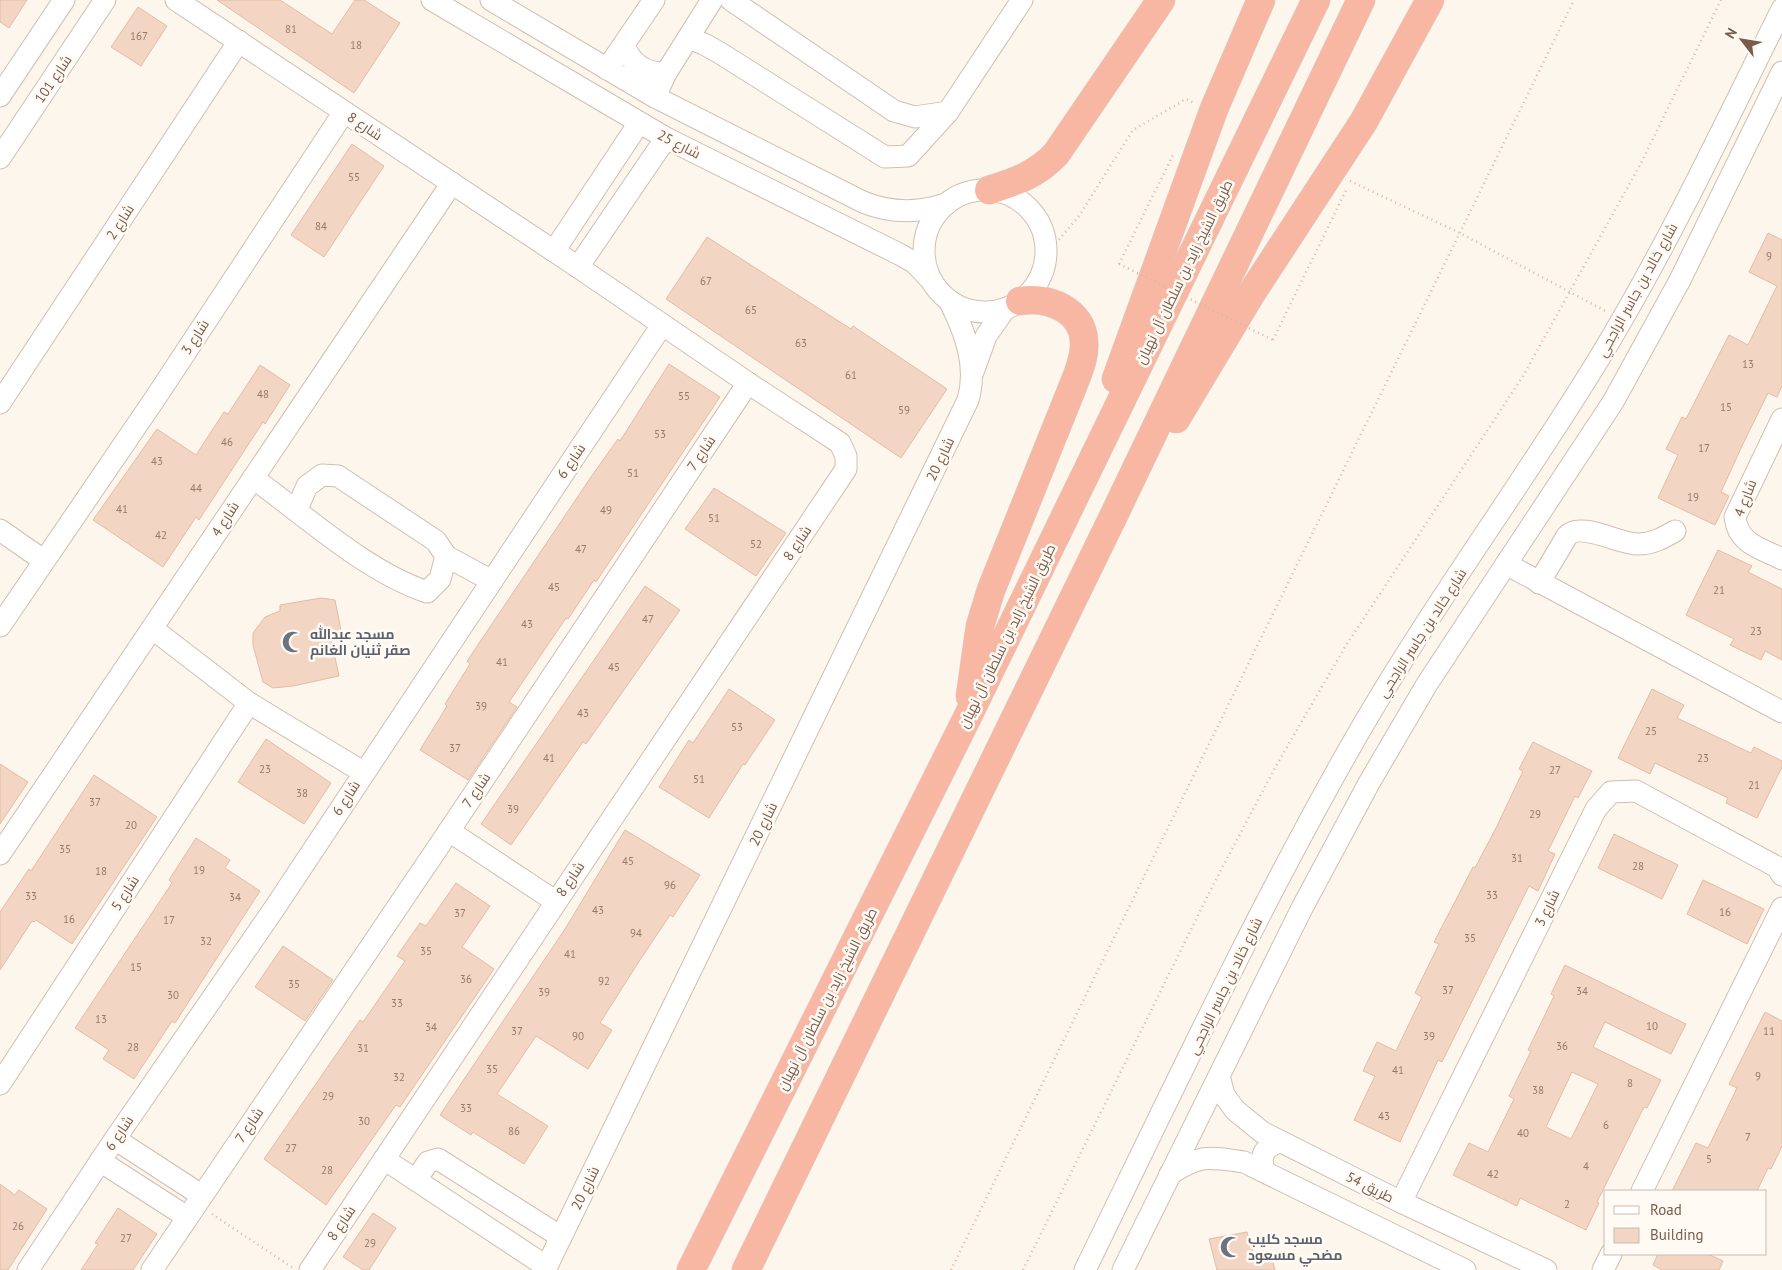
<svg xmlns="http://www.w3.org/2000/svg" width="1782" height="1270" font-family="'PT Sans',Cairo,sans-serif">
  <rect width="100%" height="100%" fill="#fdf6ec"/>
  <g fill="#f3d5c3" stroke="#e6bba3" fill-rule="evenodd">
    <polygon points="0,0 27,0 9,28 0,22"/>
    <polygon points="217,0 280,0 332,34 355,0 364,0 400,23 354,93"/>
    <polygon points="138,7 167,26 141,66 111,47"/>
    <polygon points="352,144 384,166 324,257 291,235"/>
    <polygon points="1768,233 1782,240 1782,386 1777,397 1768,393 1742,446 1721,492 1729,496 1715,525 1658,498 1678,455 1666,449 1682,417 1686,419 1729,335 1748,345 1777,286 1749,272"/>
    <polygon points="707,237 851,329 853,326 947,389 901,458 666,299"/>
    <polygon points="669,364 720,397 596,582 594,580 568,619 566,618 509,702 517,707 468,780 420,750 447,706 445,704 470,664 467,661 591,477 618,439 620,441"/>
    <polygon points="260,365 290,385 265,424 263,422 199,520 196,517 163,567 93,520 157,429 196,455 224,412 228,414"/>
    <polygon points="714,488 786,533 756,576 685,529"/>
    <polygon points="1718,550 1752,566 1748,572 1782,589 1782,660 1765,651 1761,660 1730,645 1734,639 1686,615"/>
    <polygon points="645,586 680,610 586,744 583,742 511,845 481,824"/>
    <polygon points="321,598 335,600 342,635 331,639 339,676 293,686 273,688 263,682 253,645 253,633 265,617 280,611 280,605"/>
    <polygon points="729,689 775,720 745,765 743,764 709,818 659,787 689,740 693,743"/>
    <polygon points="1652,689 1684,705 1677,718 1751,753 1754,747 1782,761 1782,767 1757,818 1726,803 1728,798 1655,763 1650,774 1618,758"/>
    <polygon points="266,739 331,783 304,824 238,782"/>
    <polygon points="1533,742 1592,771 1578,798 1575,796 1548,851 1555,854 1538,891 1529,886 1442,1062 1438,1060 1400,1142 1354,1120 1375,1076 1363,1071 1377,1042 1396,1051 1422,997 1415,993 1439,944 1434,942 1473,867 1475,868 1497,826 1523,771 1519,769"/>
    <polygon points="0,764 28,782 0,824"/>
    <polygon points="94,775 157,817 72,944 36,920 34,922 32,921 0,970 0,912 29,869 31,871"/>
    <polygon points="625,830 700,875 673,917 670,915 638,963 600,1023 612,1030 588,1069 536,1036 497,1094 548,1126 524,1164 473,1132 471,1135 440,1115 565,929"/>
    <polygon points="1614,834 1678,865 1662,899 1598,868"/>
    <polygon points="196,838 230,860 225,868 260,891 175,1023 172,1021 134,1079 103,1059 109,1050 75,1028 172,883 169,880"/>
    <polygon points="1703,880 1764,909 1747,944 1687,914"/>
    <polygon points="456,883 490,906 462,947 494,969 400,1107 396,1105 326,1205 264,1159 360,1020 363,1022 405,961 397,956 420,923 426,926"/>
    <polygon points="283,946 333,980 305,1021 255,987"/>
    <path d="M1565,965L1686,1024L1671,1054L1605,1022L1593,1047L1661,1080L1647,1108L1644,1107L1597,1202L1599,1203L1586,1230L1520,1198L1517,1206L1453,1175L1469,1143L1488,1152L1514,1099L1509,1096L1531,1051L1528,1050L1554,996L1551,994ZM1572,1072L1598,1084L1571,1139L1546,1127Z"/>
    <polygon points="1765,1012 1782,1021 1782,1146 1771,1169 1768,1168 1757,1191 1672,1191 1696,1143 1708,1148 1737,1088 1729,1084"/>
    <polygon points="0,1184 15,1195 19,1190 47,1209 8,1270 0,1270"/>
    <polygon points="118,1208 157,1234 133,1270 81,1270 98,1244 95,1243"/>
    <polygon points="373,1213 396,1228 369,1270 363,1270 343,1257"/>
    <polygon points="1247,1232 1255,1259 1271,1255 1275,1270 1217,1270 1209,1239"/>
    <polygon points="1658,1254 1708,1254 1723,1261 1719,1270 1662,1270 1653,1265"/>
  </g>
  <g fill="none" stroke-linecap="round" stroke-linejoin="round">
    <g stroke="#d1beb0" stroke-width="23">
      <g id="minor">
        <polyline points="176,0 578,267 748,383 840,443 846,456 846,469 310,1270"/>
        <polyline points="432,0 666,138 901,255 915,263 929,278"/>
        <path d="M491,0L655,97L863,202C890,213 919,213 946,204"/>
        <polyline points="731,0 894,111 915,117 948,112 1022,0"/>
        <polyline points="688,38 704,44 720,53 885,157 908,156 948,112"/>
        <path d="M624,45C631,64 645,74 666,73"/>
        <polyline points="607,69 654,0"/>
        <polyline points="0,96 64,0"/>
        <polyline points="655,97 666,73 712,0"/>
        <polyline points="0,158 105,0"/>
        <circle cx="985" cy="251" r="61"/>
        <polyline points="554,251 639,123"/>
        <polyline points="578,267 666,138"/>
        <polyline points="973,372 986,336 1005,309"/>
        <polyline points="0,403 239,41"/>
        <path d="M1782,419L1735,517C1738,544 1760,548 1782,559"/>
        <path d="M253,478C306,516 365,571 427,592L440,579L446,556"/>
        <polyline points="297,509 307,486 322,475 338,476 436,541 446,556 492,581"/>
        <polyline points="0,530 43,560"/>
        <polyline points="1506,564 1782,712"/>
        <path d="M1539,583L1567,536C1580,521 1619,544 1638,544C1652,544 1663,538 1675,531"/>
        <polyline points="0,626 156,397 344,112"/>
        <polyline points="153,629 249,703 363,772"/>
        <polyline points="449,831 555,901"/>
        <polyline points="0,854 452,183"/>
        <polyline points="1219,1076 1224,1095 1235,1110 1262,1132 1401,1202 1546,1270"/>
        <polyline points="0,1084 249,703"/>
        <polyline points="115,1139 201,1195"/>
        <polyline points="384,1159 547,1267"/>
        <polyline points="100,1161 187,1217"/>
        <path d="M1265,1172C1258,1156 1265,1145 1282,1142"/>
        <path d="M1170,1174C1201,1154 1208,1157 1244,1162L1465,1270"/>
        <polyline points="416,1180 428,1162 438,1159 561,1237"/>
        <polyline points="1642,1191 1782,908"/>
        <polyline points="1401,1202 1596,809 1611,792 1636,791 1777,867 1782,875"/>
        <polyline points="28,1270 115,1139 274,909 662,325"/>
        <polyline points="152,1270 449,831 748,383"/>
        <path d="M545,1270L968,400C978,366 965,332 950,302"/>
        <path d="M1085,1270C1170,1096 1252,921 1347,753C1423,618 1516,494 1597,362C1666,249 1723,128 1782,9"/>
        <polyline points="1123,1270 1302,908 1369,783 1427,684 1613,402 1680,280 1782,72"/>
        <polyline points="1603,1270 1611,1254"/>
      </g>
    </g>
    <g stroke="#dad1cd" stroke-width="29">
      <g id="highway">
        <path d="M989,190C1016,182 1037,174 1056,154L1161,0"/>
        <polyline points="1116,379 1214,109 1261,0"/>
        <polyline points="1176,419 1251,294 1364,121 1430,0"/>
        <path d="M970,696L980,626L991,590L1077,376C1081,365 1085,354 1084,342C1083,310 1048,296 1020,301"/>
        <polyline points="691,1270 968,716 1316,0"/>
        <polyline points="746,1270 1112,519 1361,0"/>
      </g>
    </g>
    <g stroke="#d9b8a5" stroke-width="2.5" stroke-dasharray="1 4" stroke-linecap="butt">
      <polyline points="1350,181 1460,233 1607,312"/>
      <polyline points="1046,255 1079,216 1133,130 1186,99 1194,103"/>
      <polyline points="1119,264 1174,153"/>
      <polyline points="1273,340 1346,190"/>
      <polyline points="212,1214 293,1268"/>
      <polyline points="951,1270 1574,0"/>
      <polyline points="1023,1270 1211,889 1276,766 1345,647 1523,376 1640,165 1721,0"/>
    </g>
    <use href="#minor" stroke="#fff" stroke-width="21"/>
    <use href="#highway" stroke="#f7b7a3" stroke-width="28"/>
    <polyline stroke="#d9b8a5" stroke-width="2.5" stroke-dasharray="1 4" stroke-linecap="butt" points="1119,264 1273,340"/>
  </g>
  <defs>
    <g id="mosque-bare" transform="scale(1.725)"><path d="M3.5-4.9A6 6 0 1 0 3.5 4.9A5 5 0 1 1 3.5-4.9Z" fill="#6b7280" stroke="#fffaf3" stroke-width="2.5" paint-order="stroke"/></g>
  </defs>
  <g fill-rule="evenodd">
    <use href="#mosque-bare" x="293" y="642"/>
    <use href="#mosque-bare" x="1231" y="1247"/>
  </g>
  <g text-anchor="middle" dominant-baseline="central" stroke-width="5" stroke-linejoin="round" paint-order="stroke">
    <g font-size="11" fill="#987a6a">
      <text x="291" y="29">81</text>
      <text x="139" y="36">167</text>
      <text x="356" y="45">18</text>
      <text x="354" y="177">55</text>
      <text x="321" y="226">84</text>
      <text x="1769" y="256">9</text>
      <text x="706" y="281">67</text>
      <text x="751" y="310">65</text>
      <text x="801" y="343">63</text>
      <text x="1748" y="364">13</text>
      <text x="851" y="375">61</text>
      <text x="263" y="394">48</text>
      <text x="684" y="396">55</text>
      <text x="1726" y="407">15</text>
      <text x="904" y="410">59</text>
      <text x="660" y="434">53</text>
      <text x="227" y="442">46</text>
      <text x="1704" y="448">17</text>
      <text x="157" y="461">43</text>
      <text x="633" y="473">51</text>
      <text x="196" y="488">44</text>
      <text x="1693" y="497">19</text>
      <text x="122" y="509">41</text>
      <text x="606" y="510">49</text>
      <text x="714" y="518">51</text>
      <text x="161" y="535">42</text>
      <text x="756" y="544">52</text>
      <text x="581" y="549">47</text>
      <text x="554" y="587">45</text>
      <text x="1719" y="590">21</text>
      <text x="648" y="619">47</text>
      <text x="527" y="624">43</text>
      <text x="1756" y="631">23</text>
      <text x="502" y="662">41</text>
      <text x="614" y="667">45</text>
      <text x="481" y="706">39</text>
      <text x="583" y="713">43</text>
      <text x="737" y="727">53</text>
      <text x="1651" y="731">25</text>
      <text x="455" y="748">37</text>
      <text x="549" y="758">41</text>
      <text x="1703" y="758">23</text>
      <text x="265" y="769">23</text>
      <text x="1555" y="770">27</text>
      <text x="699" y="779">51</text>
      <text x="1754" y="785">21</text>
      <text x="302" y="793">38</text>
      <text x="95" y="802">37</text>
      <text x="513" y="809">39</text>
      <text x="1535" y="814">29</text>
      <text x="131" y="825">20</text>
      <text x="65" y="849">35</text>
      <text x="1517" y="858">31</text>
      <text x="628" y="861">45</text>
      <text x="1638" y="866">28</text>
      <text x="199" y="870">19</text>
      <text x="101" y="871">18</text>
      <text x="670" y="885">96</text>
      <text x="1492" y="895">33</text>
      <text x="31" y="896">33</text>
      <text x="235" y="897">34</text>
      <text x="598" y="910">43</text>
      <text x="1725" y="912">16</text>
      <text x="460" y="913">37</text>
      <text x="69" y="919">16</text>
      <text x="169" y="920">17</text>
      <text x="636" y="933">94</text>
      <text x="1470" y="938">35</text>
      <text x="206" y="941">32</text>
      <text x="426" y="951">35</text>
      <text x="570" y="954">41</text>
      <text x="136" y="967">15</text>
      <text x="466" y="979">36</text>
      <text x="604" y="981">92</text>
      <text x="294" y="984">35</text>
      <text x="1448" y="990">37</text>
      <text x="1582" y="991">34</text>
      <text x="544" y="992">39</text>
      <text x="173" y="995">30</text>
      <text x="397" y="1003">33</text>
      <text x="101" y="1019">13</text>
      <text x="1652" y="1026">10</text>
      <text x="431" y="1027">34</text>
      <text x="517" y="1031">37</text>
      <text x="1769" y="1031">11</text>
      <text x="578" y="1036">90</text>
      <text x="1429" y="1036">39</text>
      <text x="1562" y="1046">36</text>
      <text x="133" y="1047">28</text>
      <text x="363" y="1048">31</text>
      <text x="492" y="1069">35</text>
      <text x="1398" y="1070">41</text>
      <text x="1758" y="1076">9</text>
      <text x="399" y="1077">32</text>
      <text x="1630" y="1083">8</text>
      <text x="1538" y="1090">38</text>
      <text x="328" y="1096">29</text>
      <text x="466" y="1108">33</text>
      <text x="1384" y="1116">43</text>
      <text x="364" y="1121">30</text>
      <text x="1606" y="1125">6</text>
      <text x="514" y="1131">86</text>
      <text x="1523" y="1133">40</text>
      <text x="1748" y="1137">7</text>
      <text x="291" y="1148">27</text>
      <text x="1709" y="1159">5</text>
      <text x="1586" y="1166">4</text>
      <text x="327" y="1170">28</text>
      <text x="1493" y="1174">42</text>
      <text x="1567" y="1204">2</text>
      <text x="18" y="1226">26</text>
      <text x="126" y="1238">27</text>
      <text x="370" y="1243">29</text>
    </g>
    <g font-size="14" fill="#7a5c4d" stroke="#fffaf3">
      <text transform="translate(53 79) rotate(-56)">شارع 101</text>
      <text transform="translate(365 126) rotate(34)">شارع 8</text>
      <text transform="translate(679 144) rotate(27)">شارع 25</text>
      <text transform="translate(120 222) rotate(-57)">شارع 2</text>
      <text transform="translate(1184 272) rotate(-64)">طريق الشيخ زايد بن سلطان آل نهيان</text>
      <text transform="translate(1637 290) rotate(-61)">شارع خالد بن جاسر الراجحي</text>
      <text transform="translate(195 337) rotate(-57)">شارع 3</text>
      <text transform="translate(701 453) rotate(-56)">شارع 7</text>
      <text transform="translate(940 459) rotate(-64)">شارع 20</text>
      <text transform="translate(571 461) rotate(-56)">شارع 6</text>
      <text transform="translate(1745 498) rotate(-69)">شارع 4</text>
      <text transform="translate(225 519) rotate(-57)">شارع 4</text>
      <text transform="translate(797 543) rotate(-56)">شارع 8</text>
      <text transform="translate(1422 633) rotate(-57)">شارع خالد بن جاسر الراجحي</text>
      <text transform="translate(1007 636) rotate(-64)">طريق الشيخ زايد بن سلطان آل نهيان</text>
      <text transform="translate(476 790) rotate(-56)">شارع 7</text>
      <text transform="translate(346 798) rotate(-57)">شارع 6</text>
      <text transform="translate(763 824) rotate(-64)">شارع 20</text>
      <text transform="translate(570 879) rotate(-56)">شارع 8</text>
      <text transform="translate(125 893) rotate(-57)">شارع 5</text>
      <text transform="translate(1547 908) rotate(-64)">شارع 3</text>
      <text transform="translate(1225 986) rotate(-64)">شارع خالد بن جاسر الراجحي</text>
      <text transform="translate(827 999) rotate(-63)">طريق الشيخ زايد بن سلطان آل نهيان</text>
      <text transform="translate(249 1125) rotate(-56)">شارع 7</text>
      <text transform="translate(119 1133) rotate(-56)">شارع 6</text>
      <text transform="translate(1370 1187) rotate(27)">طريق 54</text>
      <text transform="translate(585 1188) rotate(-64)">شارع 20</text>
      <text transform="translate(341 1223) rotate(-56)">شارع 8</text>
    </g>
    <g font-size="14" font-weight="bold" fill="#5b616d" stroke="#fffaf3" text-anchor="start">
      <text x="310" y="634">مسجد عبدالله<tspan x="310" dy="16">صقر ثنيان الغانم</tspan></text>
      <text x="1248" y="1239">مسجد كليب<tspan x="1248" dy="16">مضحي مسعود</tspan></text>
    </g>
  </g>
  <rect x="1604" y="1190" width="162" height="65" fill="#fffaf3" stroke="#cabbb1"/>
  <rect x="1614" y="1206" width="25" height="8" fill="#ffffff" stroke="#cabbb1"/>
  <text x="1650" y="1215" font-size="15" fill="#7a5c4d">Road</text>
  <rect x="1614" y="1228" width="25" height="15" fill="#f3d5c3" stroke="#cabbb1"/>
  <text x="1650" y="1240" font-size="15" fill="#7a5c4d">Building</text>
  <g transform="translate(1742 40) rotate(301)" stroke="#fffaf3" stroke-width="4" paint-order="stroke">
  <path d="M0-4L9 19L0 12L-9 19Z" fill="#7a5c4d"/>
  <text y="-8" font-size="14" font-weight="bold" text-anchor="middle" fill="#7a5c4d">N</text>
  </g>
</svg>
